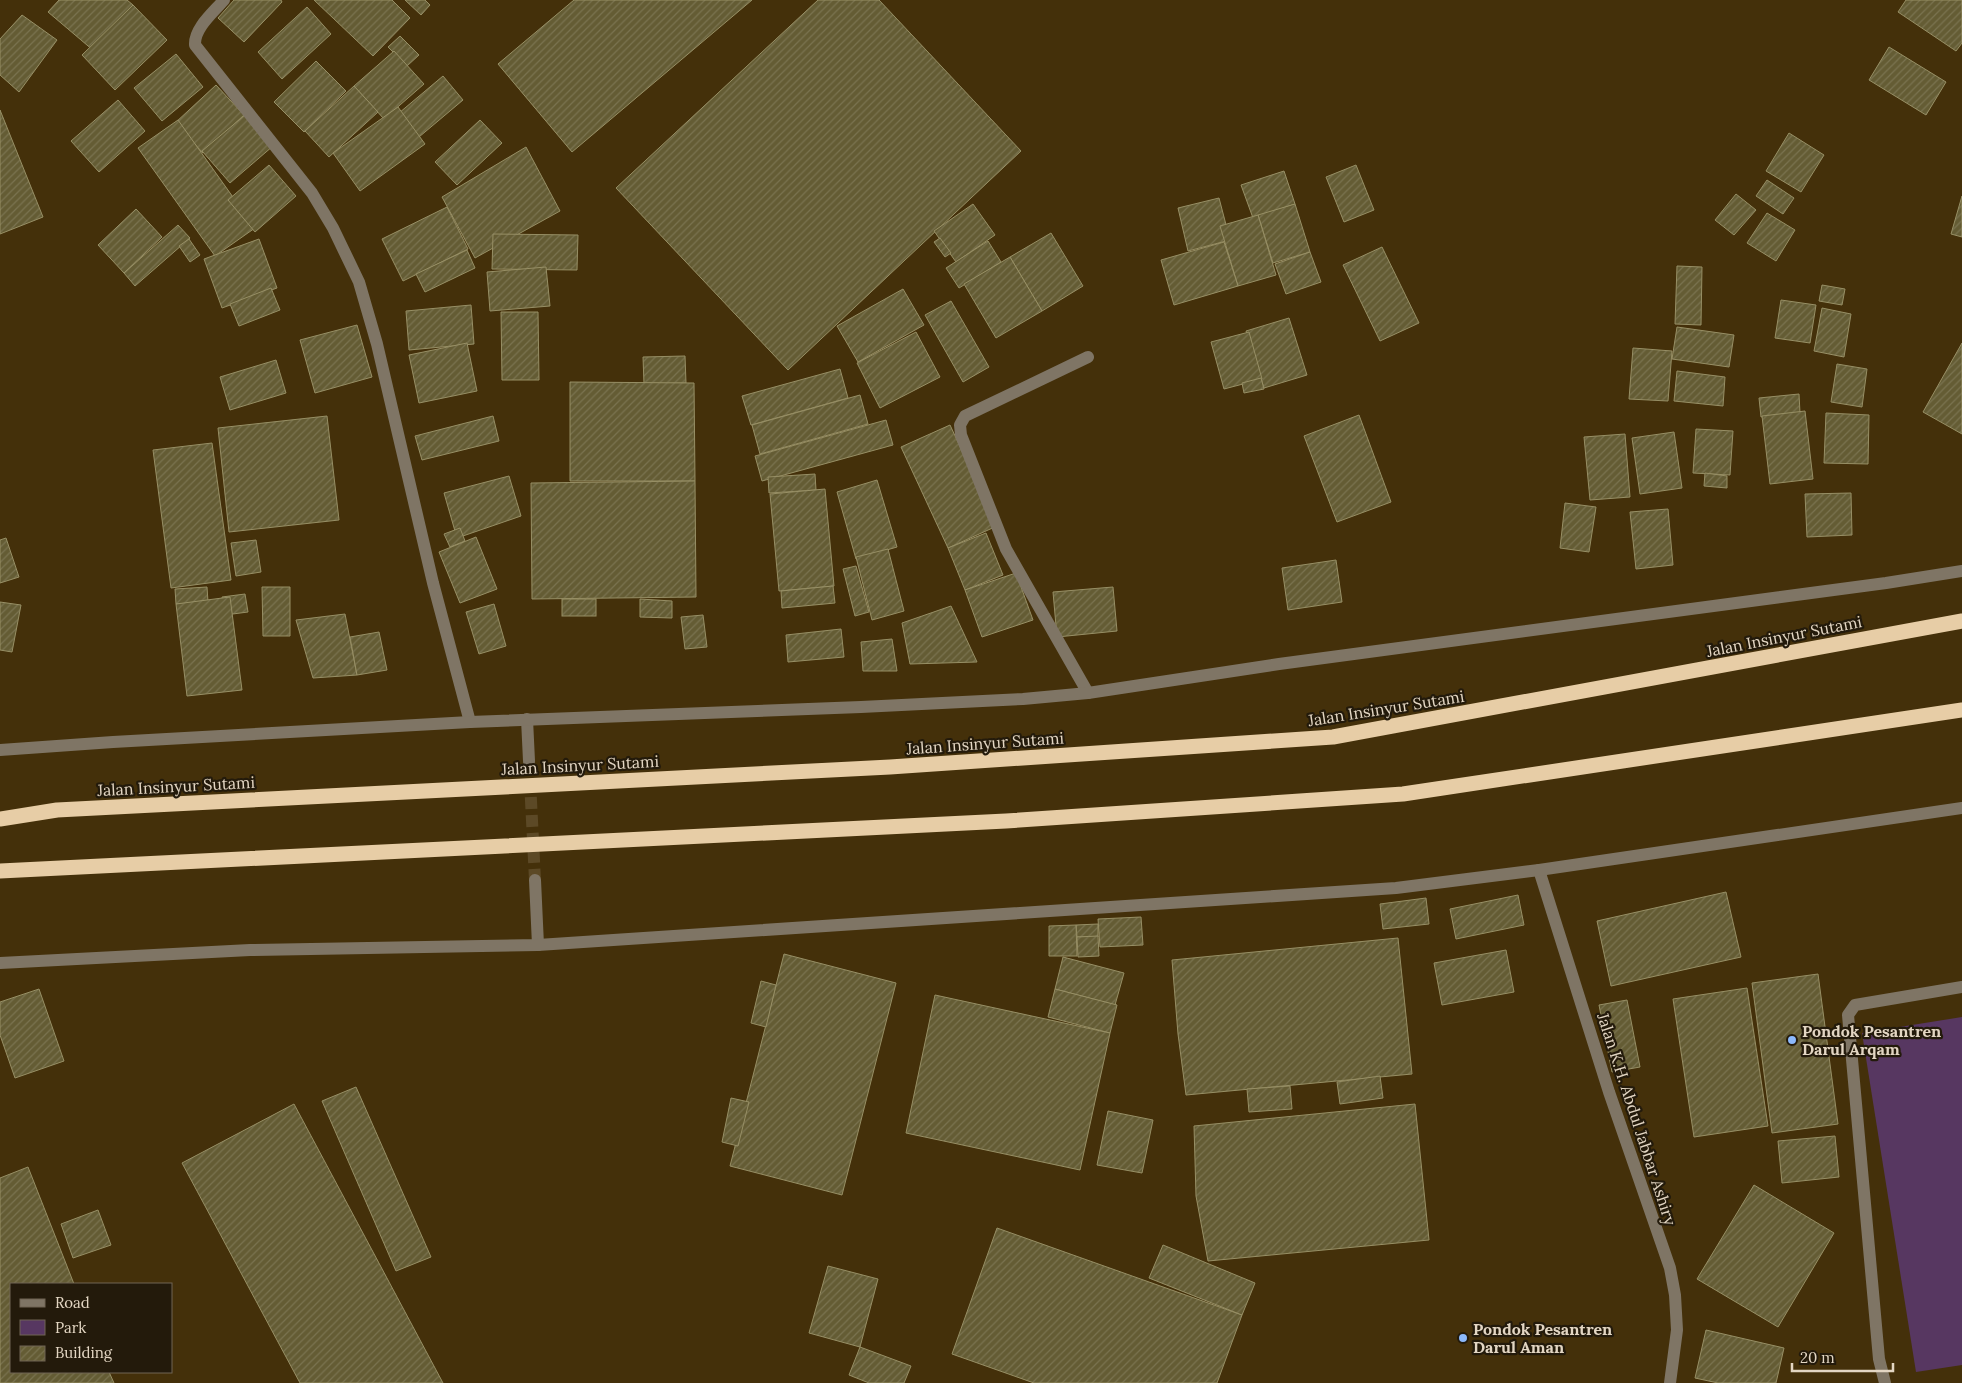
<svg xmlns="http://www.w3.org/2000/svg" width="1962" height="1383" font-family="Lora,serif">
  <defs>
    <pattern id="building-hatch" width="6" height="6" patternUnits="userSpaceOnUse" patternTransform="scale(1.25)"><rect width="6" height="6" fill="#645c34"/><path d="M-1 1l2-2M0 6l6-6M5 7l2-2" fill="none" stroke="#7a7350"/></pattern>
  </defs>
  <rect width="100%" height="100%" fill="#44300a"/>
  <polygon fill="#573761" points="1962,1017 1962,1365 1916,1372 1862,1033"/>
  <g fill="url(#building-hatch)" stroke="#978f65">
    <polygon points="59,0 127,0 133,5 94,51 48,12"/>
    <polygon points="234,0 281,0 282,2 244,42 218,18"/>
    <polygon points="314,0 392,0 410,18 373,56"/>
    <polygon points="405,0 425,0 430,5 421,15"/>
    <polygon points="574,0 752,0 572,152 498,64"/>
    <polygon points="818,0 879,0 1021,151 788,370 616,188"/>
    <polygon points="1906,0 1962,0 1962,43 1956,51 1898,12"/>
    <polygon points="133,5 167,40 115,90 82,55"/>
    <polygon points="307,7 331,34 282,79 258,52"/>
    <polygon points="22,15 57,40 19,92 0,75 0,39"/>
    <polygon points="400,36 419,55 407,66 388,47"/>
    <polygon points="1889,47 1946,82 1926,115 1869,80"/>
    <polygon points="394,51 424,84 384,119 354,86"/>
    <polygon points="176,54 203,87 162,121 134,88"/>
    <polygon points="316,61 346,91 304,132 274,102"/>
    <polygon points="443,76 463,100 419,137 399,113"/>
    <polygon points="216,85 244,115 203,153 175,123"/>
    <polygon points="354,86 378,112 329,157 305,131"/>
    <polygon points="118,100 145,131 99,172 71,141"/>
    <polygon points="398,107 425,144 360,191 333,153"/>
    <polygon points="0,110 43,217 0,234"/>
    <polygon points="245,115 273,146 230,183 202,151"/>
    <polygon points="178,120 255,228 215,256 138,148"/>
    <polygon points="480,120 502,143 457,185 435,162"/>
    <polygon points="1789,133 1824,155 1801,192 1766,171"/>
    <polygon points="526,147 560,211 475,258 442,197"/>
    <polygon points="269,165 296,196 255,232 228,200"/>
    <polygon points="1356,165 1374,210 1344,222 1326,177"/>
    <polygon points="1284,171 1295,204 1253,218 1241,185"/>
    <polygon points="1767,180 1794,198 1783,214 1756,196"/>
    <polygon points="1736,194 1756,210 1734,235 1715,220"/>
    <polygon points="1962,196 1962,237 1951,234"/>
    <polygon points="1219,198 1230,240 1188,251 1178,208"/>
    <polygon points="973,204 995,235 956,262 934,231"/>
    <polygon points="1295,204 1310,252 1273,263 1258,215"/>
    <polygon points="447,207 468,249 403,281 382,239"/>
    <polygon points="136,209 162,237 124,273 98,245"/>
    <polygon points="1767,213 1795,230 1776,261 1747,243"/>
    <polygon points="1258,215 1276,275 1238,286 1220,226"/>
    <polygon points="178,225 190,238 135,286 124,273"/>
    <polygon points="1051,233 1083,286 1042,311 1010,257"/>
    <polygon points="493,234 578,235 577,270 492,269"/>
    <polygon points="940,238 951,253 945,257 934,242"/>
    <polygon points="189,239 200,255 190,262 179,246"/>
    <polygon points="259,239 277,288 222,308 204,259"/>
    <polygon points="988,241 1001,262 959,288 946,268"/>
    <polygon points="1224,242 1238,286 1174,305 1161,260"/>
    <polygon points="1382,247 1419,323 1380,341 1343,265"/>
    <polygon points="467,250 475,268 425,292 416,274"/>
    <polygon points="1310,252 1321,282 1286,294 1275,264"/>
    <polygon points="1010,257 1042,311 996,338 964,284"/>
    <polygon points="1677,266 1702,267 1701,325 1675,324"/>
    <polygon points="546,267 550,306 490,311 487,272"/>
    <polygon points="1822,285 1845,289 1842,305 1819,301"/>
    <polygon points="271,288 280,310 239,326 230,304"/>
    <polygon points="903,289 924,325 858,362 837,326"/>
    <polygon points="1781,300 1816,305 1810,343 1775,338"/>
    <polygon points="951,301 989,367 963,382 925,315"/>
    <polygon points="471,305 474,344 409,350 406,311"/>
    <polygon points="1822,308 1851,314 1844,357 1814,351"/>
    <polygon points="501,312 538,312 539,380 502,380"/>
    <polygon points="1289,318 1307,375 1264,388 1246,331"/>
    <polygon points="357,325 372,377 315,393 300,340"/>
    <polygon points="1677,327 1734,335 1729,367 1672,359"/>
    <polygon points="916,332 940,377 880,408 857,363"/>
    <polygon points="1249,332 1262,379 1224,389 1211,342"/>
    <polygon points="467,343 477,391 419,403 409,355"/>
    <polygon points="1962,343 1962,434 1923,412"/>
    <polygon points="1633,348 1672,351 1668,401 1629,399"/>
    <polygon points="685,356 686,383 644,384 643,357"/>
    <polygon points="276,360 286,393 230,410 220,377"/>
    <polygon points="1837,364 1867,369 1862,407 1831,402"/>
    <polygon points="840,369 848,398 751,425 742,396"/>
    <polygon points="1677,371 1725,377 1723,406 1674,401"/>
    <polygon points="1261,378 1264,389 1244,393 1242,383"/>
    <polygon points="570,382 694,383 695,481 570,481"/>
    <polygon points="1799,394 1800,413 1761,417 1759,398"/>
    <polygon points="860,395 868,424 760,454 752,425"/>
    <polygon points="1805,411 1813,479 1770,484 1762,416"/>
    <polygon points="1826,413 1869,415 1868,464 1824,463"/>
    <polygon points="1359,415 1391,502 1337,522 1304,436"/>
    <polygon points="327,416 339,520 229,532 218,428"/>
    <polygon points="493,416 499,441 422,460 415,436"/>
    <polygon points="886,420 893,445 762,481 755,456"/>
    <polygon points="950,425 997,526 948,548 901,447"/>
    <polygon points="1696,429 1733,431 1730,475 1693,473"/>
    <polygon points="1674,432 1682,488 1640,494 1632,438"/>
    <polygon points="1625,434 1630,497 1590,500 1584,437"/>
    <polygon points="212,443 231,580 171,588 153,450"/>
    <polygon points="1705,473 1727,476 1727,488 1704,486"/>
    <polygon points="815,474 816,490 769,493 768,477"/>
    <polygon points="509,476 521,516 457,538 444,493"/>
    <polygon points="877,480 897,547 856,559 837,492"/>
    <polygon points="695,481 696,597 532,599 531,483"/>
    <polygon points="825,489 834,586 779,591 770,494"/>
    <polygon points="1851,493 1852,535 1807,537 1805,494"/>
    <polygon points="1565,503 1596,507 1589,552 1560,548"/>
    <polygon points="1668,509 1673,565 1636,569 1630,512"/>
    <polygon points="460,528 465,541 450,547 444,534"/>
    <polygon points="986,533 1003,575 965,590 948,548"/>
    <polygon points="476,537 497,589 460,603 439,552"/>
    <polygon points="6,538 19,577 0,583 0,540"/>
    <polygon points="256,540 261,572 236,576 231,543"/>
    <polygon points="888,549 904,611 872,620 856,557"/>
    <polygon points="1336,560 1342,602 1288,610 1282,568"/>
    <polygon points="856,566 869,612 855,616 843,569"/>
    <polygon points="1016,573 1033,620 982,637 965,590"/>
    <polygon points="833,586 835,603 782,608 781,591"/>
    <polygon points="207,587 208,602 176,604 175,589"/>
    <polygon points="262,587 290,587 290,636 263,636"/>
    <polygon points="1113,587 1117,631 1057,637 1053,592"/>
    <polygon points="245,594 248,612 225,615 222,597"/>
    <polygon points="230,597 242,690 187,696 176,604"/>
    <rect x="562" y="599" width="34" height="17"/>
    <polygon points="640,599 672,601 672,618 640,617"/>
    <polygon points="0,602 21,605 12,652 0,650"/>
    <polygon points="494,604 506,646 479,654 466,612"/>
    <polygon points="951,606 977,662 910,664 902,623"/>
    <polygon points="345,614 357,675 313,678 296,620"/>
    <polygon points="703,615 707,647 685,649 681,617"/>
    <polygon points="841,629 844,657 788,662 786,635"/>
    <polygon points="379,632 387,670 357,675 350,637"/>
    <polygon points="892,639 897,671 863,671 861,642"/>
    <polygon points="1726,892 1741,957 1611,986 1597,921"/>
    <polygon points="1518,895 1524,925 1456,939 1450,909"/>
    <polygon points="1426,898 1429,924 1383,929 1380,904"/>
    <polygon points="1141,917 1143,945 1100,947 1098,919"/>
    <polygon points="1098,924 1098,937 1077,937 1076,925"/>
    <polygon points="1076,925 1077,956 1049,956 1049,926"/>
    <polygon points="1098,936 1099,956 1078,957 1077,937"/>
    <polygon points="1398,938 1412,1074 1186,1095 1178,1034 1172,960"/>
    <polygon points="1506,950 1514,992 1442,1005 1434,963"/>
    <polygon points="784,954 896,983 842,1195 730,1166"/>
    <polygon points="1063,957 1124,973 1115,1005 1055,989"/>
    <polygon points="1818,974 1838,1124 1772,1133 1752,983"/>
    <polygon points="761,981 776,985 766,1027 751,1023"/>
    <polygon points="1747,988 1768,1126 1694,1137 1673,999"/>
    <polygon points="39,989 64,1061 15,1078 0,1035 0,1002"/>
    <polygon points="1055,989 1117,1005 1110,1033 1048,1017"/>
    <polygon points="935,995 1110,1033 1080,1170 906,1133"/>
    <polygon points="1627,1000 1640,1067 1612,1072 1599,1005"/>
    <polygon points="1380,1076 1383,1098 1340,1104 1337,1082"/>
    <polygon points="1290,1086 1292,1109 1249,1112 1247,1089"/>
    <polygon points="356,1087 431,1257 396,1271 322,1101"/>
    <polygon points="731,1098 749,1102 738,1146 722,1142"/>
    <polygon points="294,1104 443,1383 300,1383 182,1163"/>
    <polygon points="1415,1104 1429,1240 1208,1261 1196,1196 1194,1126"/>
    <polygon points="1108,1111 1153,1120 1142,1173 1097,1165"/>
    <polygon points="1835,1136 1839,1177 1782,1183 1778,1141"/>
    <polygon points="28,1167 74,1284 11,1284 11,1372 109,1372 114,1383 0,1383 0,1178"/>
    <polygon points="1754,1185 1834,1233 1778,1327 1697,1279"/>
    <polygon points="98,1210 111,1245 73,1258 61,1224"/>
    <polygon points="997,1228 1242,1315 1217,1383 1034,1383 952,1354"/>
    <polygon points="1163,1245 1255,1283 1242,1315 1149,1278"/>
    <polygon points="828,1266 878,1279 860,1347 809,1333"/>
    <polygon points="1706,1330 1784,1348 1776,1383 1718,1383 1695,1378"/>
    <polygon points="860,1347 911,1366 904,1383 869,1383 849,1375"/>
  </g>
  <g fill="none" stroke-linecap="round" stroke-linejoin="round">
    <polyline stroke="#5c4926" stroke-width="12" stroke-dasharray="12 6" stroke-linecap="butt" points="529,761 535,880"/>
    <g stroke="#7f7565" stroke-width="12">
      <path d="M224,0C214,12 194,28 195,45L312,193L333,228L359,282L377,344L433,583L470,722"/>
      <polyline points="1088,693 1006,549 961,435 960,425 965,416 1088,357"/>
      <polyline points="527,719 529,761"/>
      <polyline points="0,750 113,742 470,722 861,707 1023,699 1088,693 1279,664 1886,583 1962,571"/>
      <polyline points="1539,870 1609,1092 1670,1268 1675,1295 1677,1330 1670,1383"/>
      <polyline points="535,880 538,945"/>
      <polyline points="0,963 250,950 538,945 1396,888 1539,870 1962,808"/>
      <polyline points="1885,1383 1879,1359 1848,1015 1855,1005 1962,987"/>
    </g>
    <g stroke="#e7cda6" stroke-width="15">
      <polyline points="0,819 57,810 890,767 1333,737 1962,621"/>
      <polyline points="0,871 1006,821 1403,794 1962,710"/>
    </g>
  </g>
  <g fill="#8cb9fc" stroke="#231a0b" stroke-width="2">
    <circle cx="1792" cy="1040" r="5"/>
    <circle cx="1463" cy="1338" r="5"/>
  </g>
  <g text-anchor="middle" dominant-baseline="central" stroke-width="4.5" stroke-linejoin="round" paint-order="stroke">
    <g font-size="16" fill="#e3d6c3" stroke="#231a0b">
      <text transform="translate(1784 636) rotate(-11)">Jalan Insinyur Sutami</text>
      <text transform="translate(1386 708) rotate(-9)">Jalan Insinyur Sutami</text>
      <text transform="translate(985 743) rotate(-4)">Jalan Insinyur Sutami</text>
      <text transform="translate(580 765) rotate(-3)">Jalan Insinyur Sutami</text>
      <text transform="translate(176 786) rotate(-3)">Jalan Insinyur Sutami</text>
      <text transform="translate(1637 1119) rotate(72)">Jalan K.H. Abdul Jabbar Ashiry</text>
    </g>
    <g font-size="16" font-weight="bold" fill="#e3d6c3" stroke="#231a0b" text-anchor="start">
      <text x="1802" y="1031">Pondok Pesantren<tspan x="1802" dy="18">Darul Arqam</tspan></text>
      <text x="1473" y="1329">Pondok Pesantren<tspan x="1473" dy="18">Darul Aman</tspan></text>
    </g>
  </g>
  <rect x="10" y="1283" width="162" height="90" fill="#231a0b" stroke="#706555"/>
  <rect x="20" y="1299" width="25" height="8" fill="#7f7565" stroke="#706555"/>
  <text x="55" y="1308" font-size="15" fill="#e3d6c3">Road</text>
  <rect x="20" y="1320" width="25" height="15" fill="#573761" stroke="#706555"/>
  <text x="55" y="1333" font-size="15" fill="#e3d6c3">Park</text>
  <rect x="20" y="1346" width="25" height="15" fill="url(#building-hatch)" stroke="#706555"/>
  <text x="55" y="1358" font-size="15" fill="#e3d6c3">Building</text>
  <path d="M1792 1363v8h101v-8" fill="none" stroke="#e3d6c3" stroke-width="2.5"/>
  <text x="1800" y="1363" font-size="15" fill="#e3d6c3" stroke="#231a0b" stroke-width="4" paint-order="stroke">20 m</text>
</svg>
